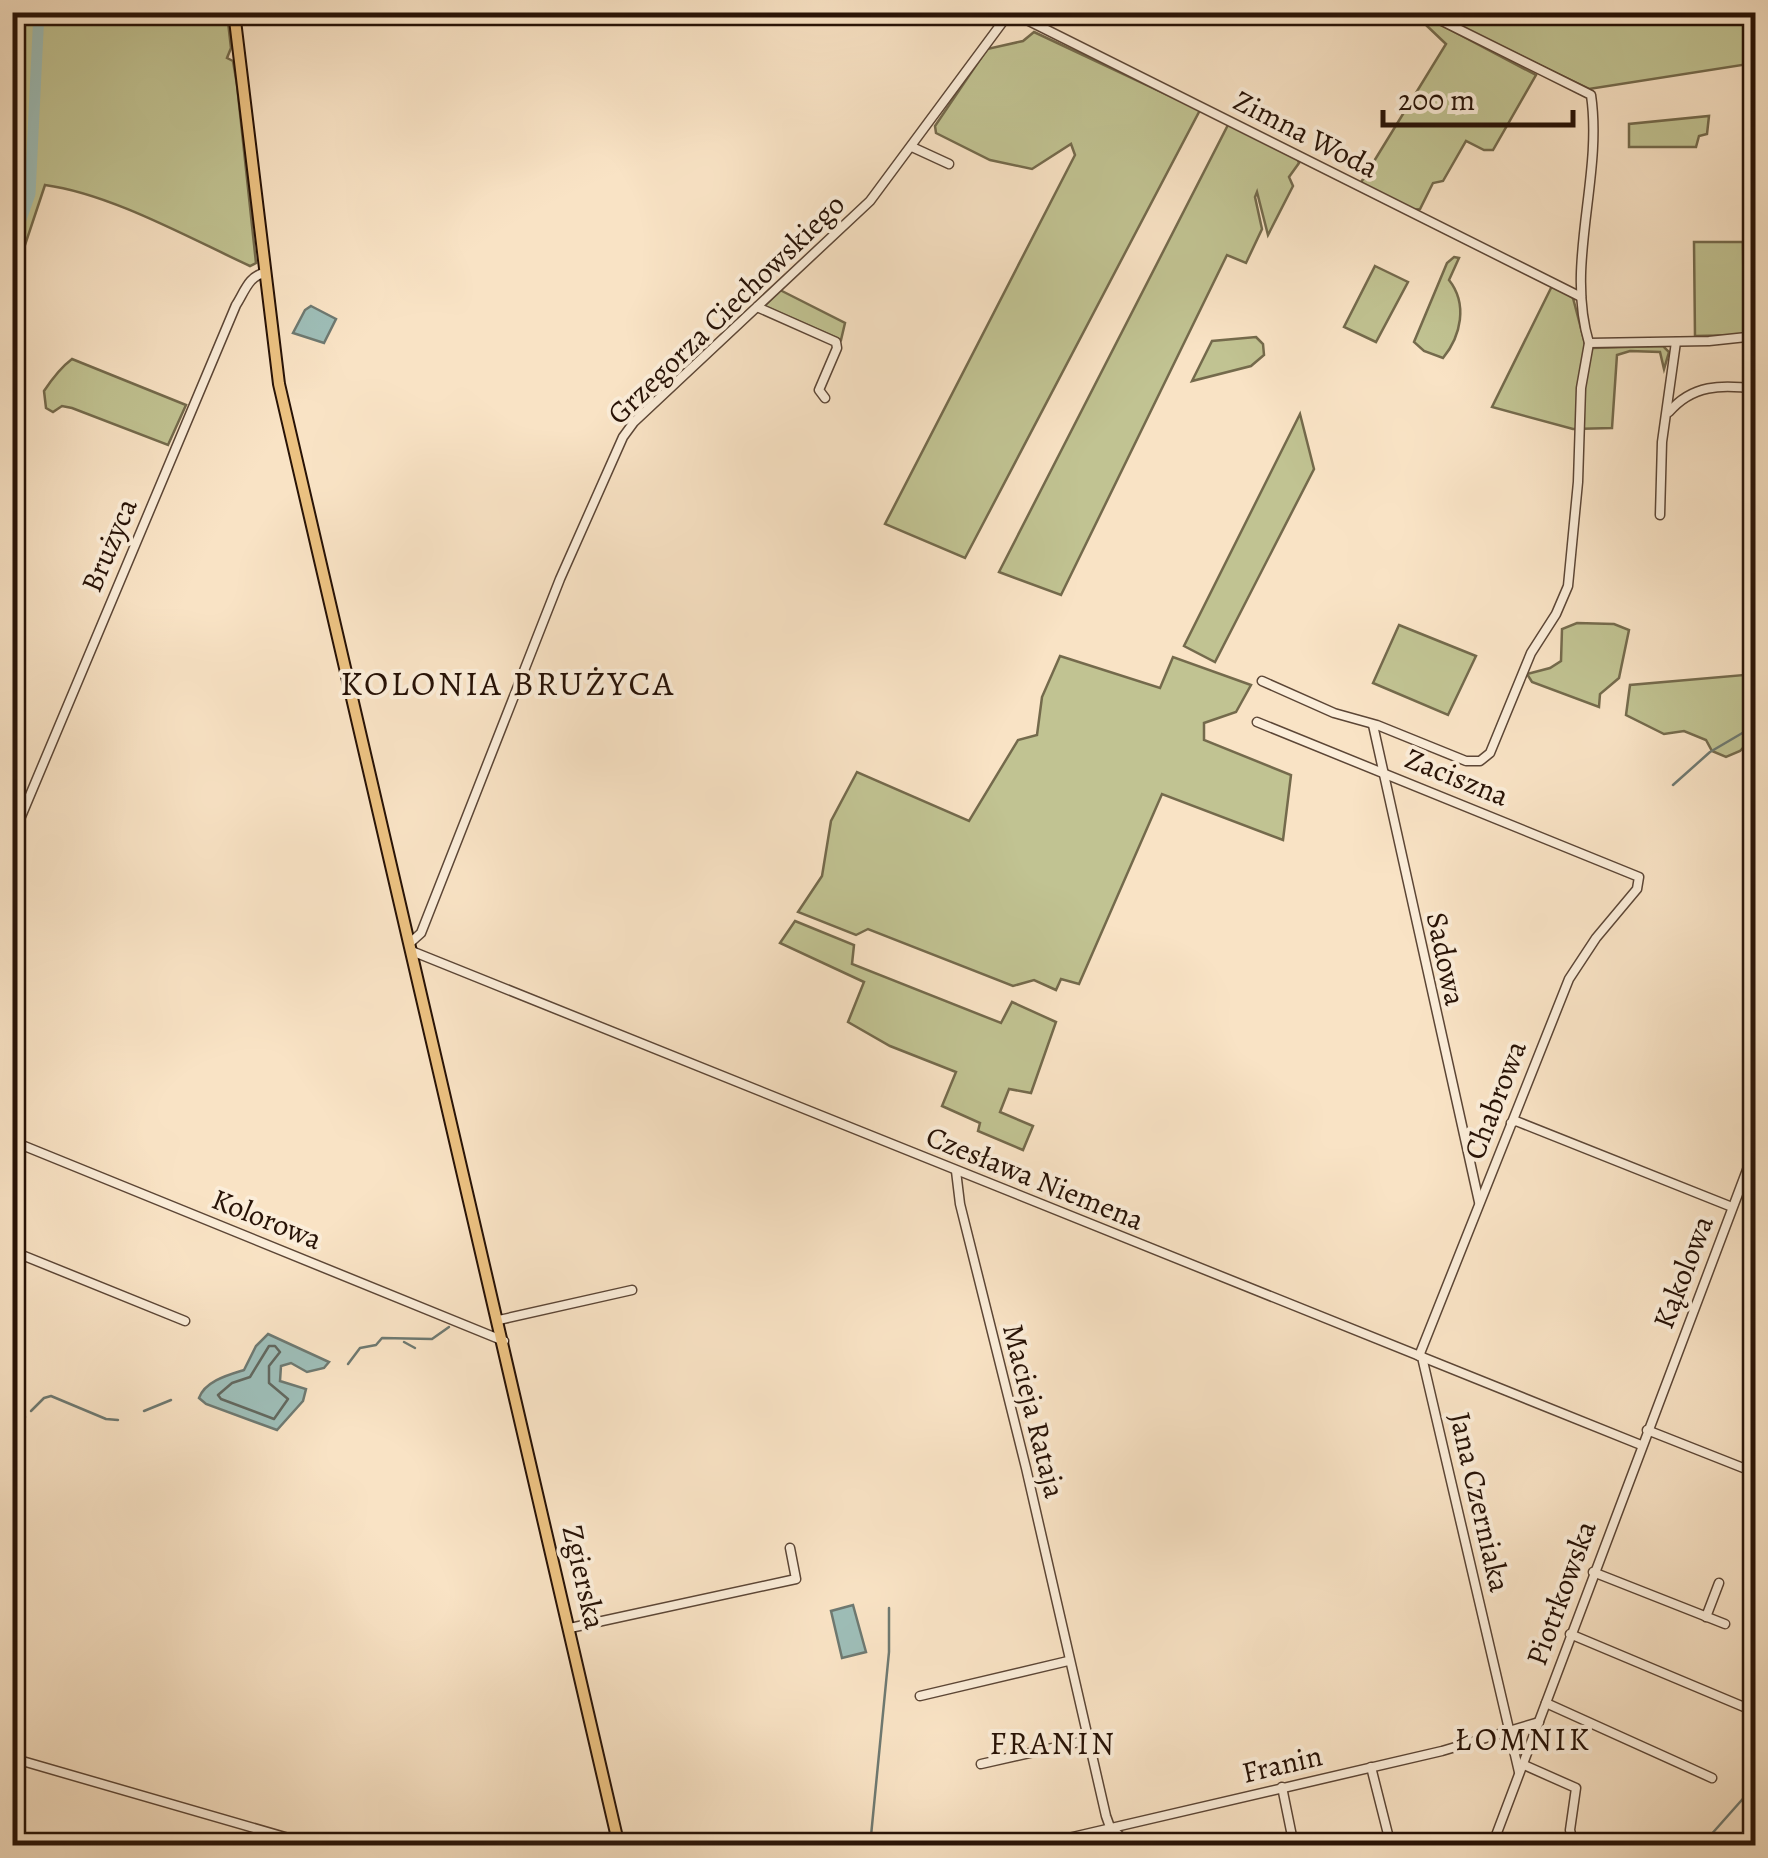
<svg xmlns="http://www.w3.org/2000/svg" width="1768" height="1858" font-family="Alegreya,serif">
  <rect width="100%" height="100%" fill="#f9e3c5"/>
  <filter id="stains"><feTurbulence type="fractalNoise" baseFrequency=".002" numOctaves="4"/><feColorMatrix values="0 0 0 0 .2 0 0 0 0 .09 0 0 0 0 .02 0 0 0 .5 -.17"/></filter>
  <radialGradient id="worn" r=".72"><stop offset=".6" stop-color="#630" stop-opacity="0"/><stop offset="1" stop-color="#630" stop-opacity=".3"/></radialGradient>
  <g fill="#c1c392" stroke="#746a4c" stroke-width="2.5">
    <path d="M13,12L227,13L231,48L227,58L233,61L237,85L256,263L250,266C189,238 111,194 45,185L13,281Z"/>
    <polygon points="1432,13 1755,13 1755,63 1589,89"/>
    <polygon points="1430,19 1536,75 1493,150 1484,150 1466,141 1443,181 1433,183 1420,209 1413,210 1360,184 1446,44 1426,25"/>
    <polygon points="1034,32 1200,110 965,558 885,524 1075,155 1071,144 1032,169 990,160 936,133 935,126 987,49 1023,41"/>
    <polygon points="1709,116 1707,134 1699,136 1696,147 1629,147 1629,124"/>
    <polygon points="1229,123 1297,158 1299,163 1289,177 1293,186 1268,235 1257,192 1255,197 1262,229 1246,263 1227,255 1061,595 999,572"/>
    <polygon points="1694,242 1743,242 1744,335 1695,336"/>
    <path d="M1454,257L1459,258L1449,280C1468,304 1461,336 1443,358L1424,351L1414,342L1447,263Z"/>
    <polygon points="1375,266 1408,282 1376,342 1344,327"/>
    <polygon points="1555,287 1573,298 1584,340 1591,348 1663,346 1669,352 1664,369 1660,352 1630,351 1617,355 1612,428 1573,429 1492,407 1551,288"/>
    <polygon points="780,290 845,323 841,340 764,306"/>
    <polygon points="1256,337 1263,344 1264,355 1251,366 1192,381 1212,341"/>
    <path d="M72,359L186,405L168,445L72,408L62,406L53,412L46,408L44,391C52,379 60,368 72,359Z"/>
    <polygon points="1300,414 1314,469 1215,662 1184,646"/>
    <polygon points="1577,623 1614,624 1629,630 1619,678 1600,694 1599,707 1532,682 1527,674 1550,668 1561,661 1562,629"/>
    <polygon points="1399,625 1476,656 1448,715 1373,683"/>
    <polygon points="1060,656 1160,688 1173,657 1251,685 1236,712 1204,723 1204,740 1291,775 1283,840 1162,794 1079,984 1061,979 1056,990 1034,980 1013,986 868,929 856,935 798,912 822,876 831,821 857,772 969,821 1018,740 1037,735 1042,697"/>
    <polygon points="1755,674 1755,735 1740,751 1726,757 1712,751 1706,740 1684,731 1664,734 1626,715 1630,685"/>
    <polygon points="795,921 854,945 852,964 1001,1023 1012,1002 1056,1022 1031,1093 1009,1089 1000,1112 1033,1126 1023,1150 978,1131 980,1123 942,1106 956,1072 890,1046 848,1022 864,982 780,943"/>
  </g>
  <g fill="#9ebeb8" stroke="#6e7971" stroke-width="2.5">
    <polygon points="311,306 336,319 324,343 293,333 305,310"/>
    <path d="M268,1334L329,1362L324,1368L307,1372L291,1363L281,1366L280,1381L306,1389L303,1401L277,1430L206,1404L199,1398C205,1381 228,1375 244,1370L256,1346Z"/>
    <polygon points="853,1605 866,1652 842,1658 831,1611"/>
  </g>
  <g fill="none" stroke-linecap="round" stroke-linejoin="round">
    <polygon stroke="#62685f" stroke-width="2.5" points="269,1346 275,1346 280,1352 269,1366 269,1383 288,1399 274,1419 221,1399 218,1395 232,1383 250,1377"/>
    <g stroke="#6e7971" stroke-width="2.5">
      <polyline points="1673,785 1710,752 1756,725"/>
      <polyline points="404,1342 415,1348"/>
      <polyline points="348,1364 360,1348 376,1345 382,1338 432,1339 449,1327"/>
      <polyline points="31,1411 44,1398 51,1396 106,1419 118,1420"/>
      <polyline points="144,1411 171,1400"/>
      <polyline points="12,1430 25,1417"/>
      <polyline points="870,1846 889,1652 889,1608"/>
      <polyline points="1701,1846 1756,1784"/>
    </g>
    <polyline stroke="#9ebeb8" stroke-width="11" points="12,245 30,194 39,12"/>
    <g stroke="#5c4636" stroke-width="11">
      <g id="minor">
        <polyline points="1011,12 1581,297"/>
        <path d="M1424,12L1591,95C1603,177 1565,263 1589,343L1709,341L1756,336"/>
        <polyline points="912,147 949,164"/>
        <polyline points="757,307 836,342 837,348 819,390 825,398"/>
        <path d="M1669,412C1692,385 1721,384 1756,389"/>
        <polyline points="1660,515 1662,442 1676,342"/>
        <polyline points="1262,681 1334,713 1377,725 1466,761 1480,761 1490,753 1531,653 1556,614 1568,586 1578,482 1581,388 1589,343"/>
        <polyline points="1257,722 1639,877 1637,889 1596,938 1569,979 1419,1356"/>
        <polyline points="1373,725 1479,1202"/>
        <path d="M12,838L236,305C244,293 249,275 265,273"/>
        <polyline points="411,942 421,933 560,579 623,437 634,422 870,201 1010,12"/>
        <polyline points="414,952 1641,1445"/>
        <polyline points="1511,1123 1516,1121 1732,1207"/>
        <polyline points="12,1141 504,1341"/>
        <polyline points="956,1171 960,1204 1026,1468 1106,1816 1110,1827 1131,1846"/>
        <polyline points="12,1251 185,1321"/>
        <polyline points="499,1320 632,1290"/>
        <polyline points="1422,1357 1519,1772"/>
        <polyline points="1647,1430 1756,1473"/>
        <polyline points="1593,1572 1725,1624"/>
        <polyline points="1755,1612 1756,1612"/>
        <polyline points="1706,1617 1719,1583"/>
        <polyline points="570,1628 796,1579 790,1548"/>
        <polyline points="1570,1634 1756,1712"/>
        <polyline points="920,1696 1068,1661"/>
        <polyline points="1546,1703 1712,1778"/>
        <polyline points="12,1758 316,1846"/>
        <polyline points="981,1764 1088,1740"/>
        <polyline points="1524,1765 1576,1788 1570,1830 1574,1846"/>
        <polyline points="1371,1767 1391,1846"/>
        <polyline points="1282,1787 1294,1846"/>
        <polyline points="1034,1846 1442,1751 1539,1722"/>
        <polyline points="1492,1846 1756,1146"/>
      </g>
    </g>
    <g stroke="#271206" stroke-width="14">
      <polyline id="major" points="234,12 279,384 619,1846"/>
    </g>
    <use href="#minor" stroke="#fbedd9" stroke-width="8"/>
    <use href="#major" stroke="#ecc282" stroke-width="10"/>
  </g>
  <g text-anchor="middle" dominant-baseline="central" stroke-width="8" stroke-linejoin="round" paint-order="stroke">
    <g font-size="30" fill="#271206" stroke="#fbedd9">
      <text transform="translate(1306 134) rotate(27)">Zimna Woda</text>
      <text transform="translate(726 309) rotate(-44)">Grzegorza Ciechowskiego</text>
      <text transform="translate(109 545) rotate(-67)">Brużyca</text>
      <text transform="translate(1457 777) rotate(22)">Zaciszna</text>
      <text transform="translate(1446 959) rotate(78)">Sadowa</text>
      <text transform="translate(1495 1100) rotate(-69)">Chabrowa</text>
      <text transform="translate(1035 1178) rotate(22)">Czesława Niemena</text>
      <text transform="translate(267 1219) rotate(22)">Kolorowa</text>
      <text transform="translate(1683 1272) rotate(-69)">Kąkolowa</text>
      <text transform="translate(1034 1411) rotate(76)">Macieja Rataja</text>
      <text transform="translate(1480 1502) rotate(77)">Jana Czerniaka</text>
      <text transform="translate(584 1577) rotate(77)">Zgierska</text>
      <text transform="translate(1561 1593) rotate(-70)">Piotrkowska</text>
      <text transform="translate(1282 1764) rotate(-13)">Franin</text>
    </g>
    <g font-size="32" letter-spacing="2.5" fill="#271206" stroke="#fbedd9">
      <text x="1523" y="1739">ŁOMNIK</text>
      <text x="1053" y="1743">FRANIN</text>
    </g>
    <g font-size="35" letter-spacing="2.5" fill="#271206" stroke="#fbedd9">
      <text x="508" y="683">KOLONIA BRUŻYCA</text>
    </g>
  </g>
  <rect width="1768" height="1858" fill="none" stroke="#f9e3c5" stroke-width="50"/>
  <rect x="15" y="15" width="1738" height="1828" fill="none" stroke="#271206" stroke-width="5"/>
  <rect x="25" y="25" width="1718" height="1808" fill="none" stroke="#271206" stroke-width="2.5"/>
  <path d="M1383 110v15h190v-15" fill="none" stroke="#271206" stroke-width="5"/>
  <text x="1398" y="110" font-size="30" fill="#271206" stroke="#fbedd9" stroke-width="8" paint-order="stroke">200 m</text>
  <rect width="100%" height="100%" filter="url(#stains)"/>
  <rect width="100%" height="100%" fill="url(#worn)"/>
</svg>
